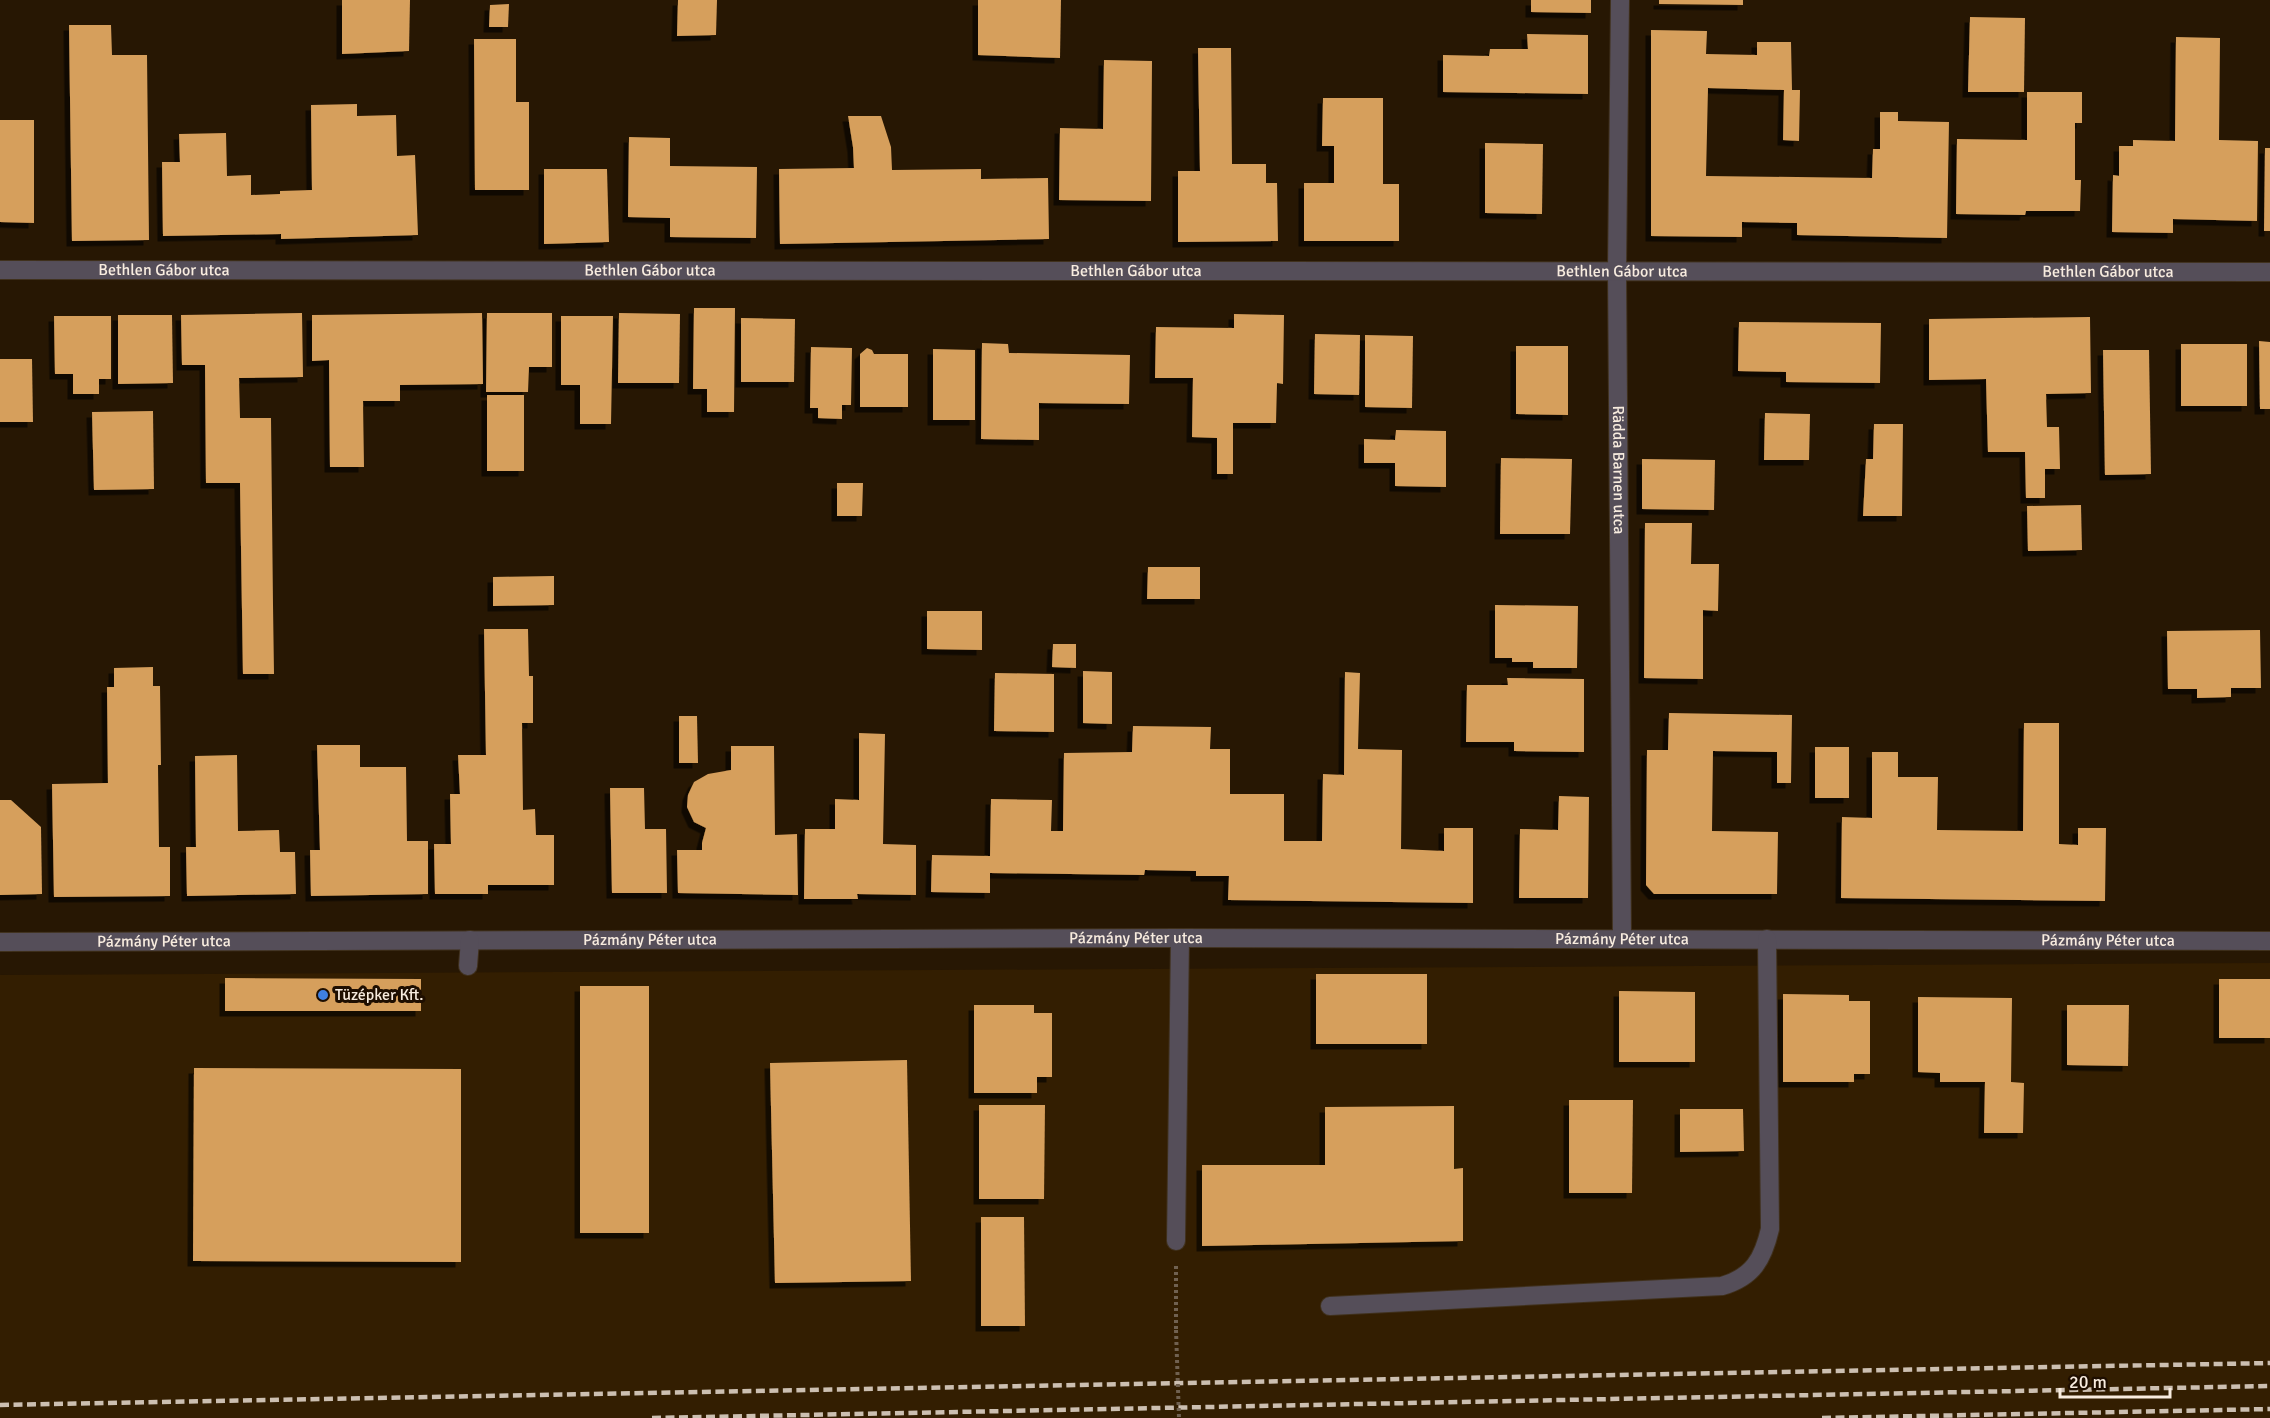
<svg xmlns="http://www.w3.org/2000/svg" width="2270" height="1418" font-family="Signika,sans-serif">
  <defs>
    <filter id="shadow"><feDropShadow dx="-5.5" dy="5.5" stdDeviation="0" flood-color="#0009"/></filter>
  </defs>
  <rect width="100%" height="100%" fill="#271703"/>
  <polygon fill="#331e01" points="2270,963 2270,1418 0,1418 0,975"/>
  <g fill="#d69f5c" filter="url(#shadow)">
    <polygon points="342,0 410,0 409,51 342,54"/>
    <polygon points="678,0 717,0 716,35 677,36"/>
    <polygon points="978,0 1061,0 1060,58 978,55"/>
    <polygon points="1531,0 1591,0 1591,13 1531,12"/>
    <polygon points="1659,0 1743,0 1743,5 1659,4"/>
    <polygon points="509,4 508,27 489,27 490,5"/>
    <polygon points="1970,17 2025,18 2024,92 1968,92"/>
    <polygon points="69,25 111,25 112,55 147,55 149,240 72,241"/>
    <polygon points="1651,30 1707,31 1706,54 1757,55 1757,42 1791,42 1792,90 1800,90 1799,141 1783,140 1784,90 1708,88 1706,176 1872,178 1873,149 1880,149 1880,112 1898,112 1898,121 1949,122 1947,238 1797,235 1797,223 1742,222 1742,237 1651,236"/>
    <polygon points="1527,34 1588,35 1588,94 1443,92 1443,55 1489,56 1490,49 1528,49"/>
    <polygon points="2176,37 2220,38 2219,140 2258,141 2257,221 2173,219 2173,233 2112,232 2113,175 2119,176 2119,146 2133,146 2133,140 2175,141"/>
    <polygon points="474,39 516,39 516,102 529,102 529,190 475,190"/>
    <polygon points="1198,48 1231,48 1232,164 1266,164 1266,183 1277,183 1278,241 1178,242 1178,171 1200,171"/>
    <polygon points="1104,60 1152,61 1151,201 1059,200 1060,128 1103,129"/>
    <polygon points="2027,92 2082,92 2082,123 2075,123 2075,180 2081,180 2080,211 2026,211 2025,215 1956,214 1957,139 2027,140"/>
    <polygon points="1323,98 1383,98 1383,184 1399,184 1399,241 1304,241 1304,183 1334,183 1334,146 1322,146"/>
    <polygon points="357,104 357,116 396,115 397,156 415,155 418,235 281,239 281,234 163,236 162,162 180,162 179,134 226,133 227,176 251,175 251,195 280,194 280,191 312,190 311,105"/>
    <polygon points="848,116 881,116 891,147 892,170 981,169 981,179 1048,178 1049,239 780,244 779,169 854,168 853,147"/>
    <polygon points="0,120 34,120 34,223 0,222"/>
    <polygon points="629,137 670,138 670,166 757,167 756,238 670,237 670,218 628,217"/>
    <polygon points="1485,143 1543,144 1542,214 1485,213"/>
    <polygon points="2265,148 2270,148 2270,231 2264,231"/>
    <polygon points="544,169 607,169 609,242 544,244"/>
    <polygon points="694,308 735,308 734,412 707,412 707,389 693,389"/>
    <polygon points="302,313 303,377 239,378 240,418 271,418 273,605 274,674 243,674 240,483 206,483 205,365 182,365 181,315"/>
    <polygon points="482,313 483,384 400,385 400,401 363,401 364,467 330,467 329,360 312,361 312,315"/>
    <polygon points="487,313 552,313 552,367 529,367 528,392 486,392"/>
    <polygon points="619,313 680,314 679,383 618,383"/>
    <polygon points="1234,314 1284,315 1283,384 1277,383 1276,423 1233,423 1233,474 1217,474 1217,438 1192,437 1193,378 1155,378 1156,327 1234,328"/>
    <polygon points="118,315 172,315 173,383 118,384"/>
    <polygon points="54,316 111,316 111,379 99,379 99,394 73,394 73,374 55,374"/>
    <polygon points="561,316 613,316 611,424 580,424 580,385 561,385"/>
    <polygon points="2090,317 2091,393 2046,394 2047,427 2059,427 2060,469 2045,469 2045,498 2026,498 2025,452 1988,452 1986,379 1929,380 1929,319"/>
    <polygon points="741,318 795,319 794,382 741,382"/>
    <polygon points="1739,322 1881,323 1880,383 1786,382 1786,372 1738,371"/>
    <polygon points="1315,334 1360,335 1359,395 1314,394"/>
    <polygon points="1365,335 1413,336 1412,408 1365,407"/>
    <polygon points="2259,341 2270,342 2270,409 2260,409"/>
    <polygon points="982,343 1008,344 1009,353 1130,355 1129,404 1039,403 1039,440 981,439"/>
    <rect x="2181" y="344" width="66" height="62"/>
    <polygon points="1516,346 1568,346 1568,415 1516,414"/>
    <polygon points="811,347 852,348 851,405 842,405 842,419 818,418 818,408 810,408"/>
    <polygon points="867,348 872,350 874,354 908,354 908,407 860,407 860,354"/>
    <polygon points="933,349 975,350 975,420 933,420"/>
    <polygon points="2103,350 2149,350 2151,474 2105,475"/>
    <polygon points="0,359 32,359 33,422 0,422"/>
    <rect x="487" y="395" width="37" height="76"/>
    <polygon points="153,411 154,489 94,490 92,412"/>
    <polygon points="1765,413 1810,414 1809,460 1764,460"/>
    <polygon points="1874,424 1903,424 1902,516 1863,516 1866,459 1873,459"/>
    <polygon points="1396,430 1446,431 1446,487 1395,486 1395,463 1364,463 1364,439 1395,440"/>
    <polygon points="1501,458 1572,459 1570,534 1500,534"/>
    <polygon points="1642,459 1715,460 1714,510 1642,509"/>
    <polygon points="837,483 863,483 862,516 837,516"/>
    <polygon points="2081,505 2082,550 2028,551 2027,506"/>
    <polygon points="1645,523 1692,523 1691,564 1719,564 1718,611 1703,610 1703,679 1644,678"/>
    <polygon points="1148,567 1200,567 1200,599 1147,599"/>
    <polygon points="554,576 554,605 493,606 493,577"/>
    <polygon points="1495,605 1578,606 1577,668 1533,668 1533,662 1512,662 1512,658 1495,658"/>
    <polygon points="927,611 982,611 982,650 927,649"/>
    <polygon points="484,629 528,629 529,676 533,676 533,723 522,723 523,810 535,809 536,835 554,835 554,885 488,885 488,894 435,894 434,844 451,844 450,794 460,794 458,755 486,755"/>
    <polygon points="2260,630 2261,688 2231,688 2231,697 2197,698 2197,689 2168,689 2167,631"/>
    <polygon points="1053,644 1076,644 1076,668 1052,667"/>
    <polygon points="153,667 153,686 160,686 161,765 158,765 159,847 170,847 170,896 54,897 52,784 108,783 107,687 114,687 114,668"/>
    <polygon points="1083,671 1112,672 1112,724 1083,723"/>
    <polygon points="1345,672 1360,673 1358,749 1402,750 1401,849 1444,851 1444,828 1473,828 1473,903 1228,900 1229,876 1196,876 1196,871 1145,870 1144,875 990,873 990,893 931,892 932,855 990,856 991,799 1052,800 1051,831 1063,831 1064,753 1132,752 1133,726 1211,727 1210,749 1230,749 1230,794 1284,794 1284,841 1322,841 1323,774 1344,775"/>
    <polygon points="995,673 1054,674 1054,732 994,731"/>
    <polygon points="1507,678 1584,679 1584,752 1514,751 1514,742 1466,742 1467,685 1508,685"/>
    <polygon points="1669,713 1792,715 1791,783 1777,783 1777,752 1713,751 1712,831 1778,832 1777,894 1654,894 1646,885 1647,750 1668,750"/>
    <polygon points="679,716 697,716 698,763 679,763"/>
    <polygon points="2024,723 2059,723 2059,844 2078,845 2078,828 2106,828 2105,901 1841,898 1842,817 1872,818 1872,752 1898,752 1898,777 1938,777 1937,830 2023,831"/>
    <polygon points="859,733 885,734 883,844 916,845 916,895 857,894 858,899 804,899 805,829 835,829 835,799 859,800"/>
    <polygon points="317,745 360,745 360,767 406,767 407,841 428,841 428,894 311,896 310,850 320,850"/>
    <polygon points="731,746 774,746 775,835 797,834 798,895 678,893 677,850 702,850 702,843 706,828 694,822 687,807 688,795 694,782 708,774 731,770"/>
    <rect x="1815" y="747" width="34" height="51"/>
    <polygon points="237,755 238,831 279,830 280,852 295,852 296,894 187,896 186,847 196,847 195,756"/>
    <polygon points="610,788 644,788 645,829 666,829 667,893 612,893"/>
    <polygon points="1559,796 1589,797 1588,898 1519,898 1520,829 1558,830"/>
    <polygon points="0,800 11,800 41,827 42,894 0,895"/>
    <rect x="1316" y="974" width="111" height="70"/>
    <polygon points="225,978 421,979 421,1011 225,1011"/>
    <rect x="2219" y="979" width="51" height="59"/>
    <rect x="580" y="986" width="69" height="247"/>
    <polygon points="1619,991 1695,992 1695,1062 1619,1062"/>
    <polygon points="1783,994 1849,995 1849,1001 1870,1001 1870,1074 1854,1074 1854,1082 1783,1082"/>
    <polygon points="1918,997 2012,998 2011,1082 2024,1083 2023,1133 1984,1133 1985,1082 1940,1082 1940,1073 1918,1072"/>
    <polygon points="974,1005 1034,1005 1034,1013 1052,1013 1052,1077 1037,1077 1037,1093 974,1093"/>
    <polygon points="2067,1005 2129,1005 2128,1066 2067,1065"/>
    <polygon points="907,1060 911,1281 775,1283 770,1063"/>
    <polygon points="194,1068 461,1069 461,1262 193,1261"/>
    <polygon points="1569,1100 1633,1100 1632,1193 1569,1193"/>
    <polygon points="979,1105 1045,1105 1044,1199 979,1199"/>
    <polygon points="1454,1106 1454,1169 1463,1168 1463,1241 1202,1246 1202,1165 1325,1165 1325,1107"/>
    <polygon points="1680,1109 1743,1109 1744,1151 1680,1152"/>
    <polygon points="981,1217 1024,1217 1025,1326 981,1326"/>
  </g>
  <g fill="none" stroke-linecap="round" stroke-linejoin="round">
    <g stroke="#40311d" stroke-width="20">
      <g id="minor">
        <path id="s1" d="M1620,0L1617,271L1622,938"/>
        <path id="s2" d="M0,270L2270,272"/>
        <path id="s3" d="M0,942L1180,938L2270,941"/>
        <polyline points="468,966 470,940"/>
        <polyline points="1176,1241 1180,938"/>
        <path d="M1330,1306L1722,1286C1753,1277 1763,1259 1770,1229L1767,939"/>
      </g>
    </g>
    <polyline stroke="#706150" stroke-width="4" stroke-dasharray="3 3" stroke-linecap="butt" points="1176,1266 1176,1330"/>
    <use href="#minor" stroke="#554e59" stroke-width="18"/>
    <g stroke="#ccbfb1" stroke-width="4.5" stroke-dasharray="9 4.5" stroke-linecap="butt">
      <polyline points="0,1405 2270,1363"/>
      <polyline points="652,1418 2270,1386"/>
      <polyline points="1822,1418 2270,1409"/>
    </g>
    <polyline stroke="#706150" stroke-width="4" stroke-dasharray="3 3" stroke-linecap="butt" points="1176,1330 1179,1418"/>
  </g>
  <circle fill="#3f7fe0" stroke="#1e0e00" stroke-width="2" cx="323" cy="995" r="6"/>
  <g text-anchor="middle" dominant-baseline="central" stroke-width="6" stroke-linejoin="round" paint-order="stroke">
    <g font-size="16" fill="#f8ecdf" stroke="#1e0e00">
      <text stroke="none"><textPath href="#s2" startOffset="164">Bethlen Gábor utca</textPath></text>
      <text stroke="none"><textPath href="#s2" startOffset="650">Bethlen Gábor utca</textPath></text>
      <text stroke="none"><textPath href="#s2" startOffset="1136">Bethlen Gábor utca</textPath></text>
      <text stroke="none"><textPath href="#s2" startOffset="1622">Bethlen Gábor utca</textPath></text>
      <text stroke="none"><textPath href="#s2" startOffset="2108">Bethlen Gábor utca</textPath></text>
      <text stroke="none"><textPath href="#s1" startOffset="470">Rädda Barnen utca</textPath></text>
      <text stroke="none"><textPath href="#s3" startOffset="1136">Pázmány Péter utca</textPath></text>
      <text stroke="none"><textPath href="#s3" startOffset="1622">Pázmány Péter utca</textPath></text>
      <text stroke="none"><textPath href="#s3" startOffset="650">Pázmány Péter utca</textPath></text>
      <text stroke="none"><textPath href="#s3" startOffset="2108">Pázmány Péter utca</textPath></text>
      <text stroke="none"><textPath href="#s3" startOffset="164">Pázmány Péter utca</textPath></text>
    </g>
    <g font-size="16" fill="#f8ecdf" stroke="#1e0e00" text-anchor="start">
      <text x="335" y="995">Tüzépker Kft.</text>
    </g>
  </g>
  <path d="M2060 1388v9h110v-9" fill="none" stroke="#f8ecdf" stroke-width="3"/>
  <text x="2069" y="1388" font-size="18" fill="#f8ecdf" stroke="#1e0e00" stroke-width="4.5" paint-order="stroke">20 m</text>
</svg>
